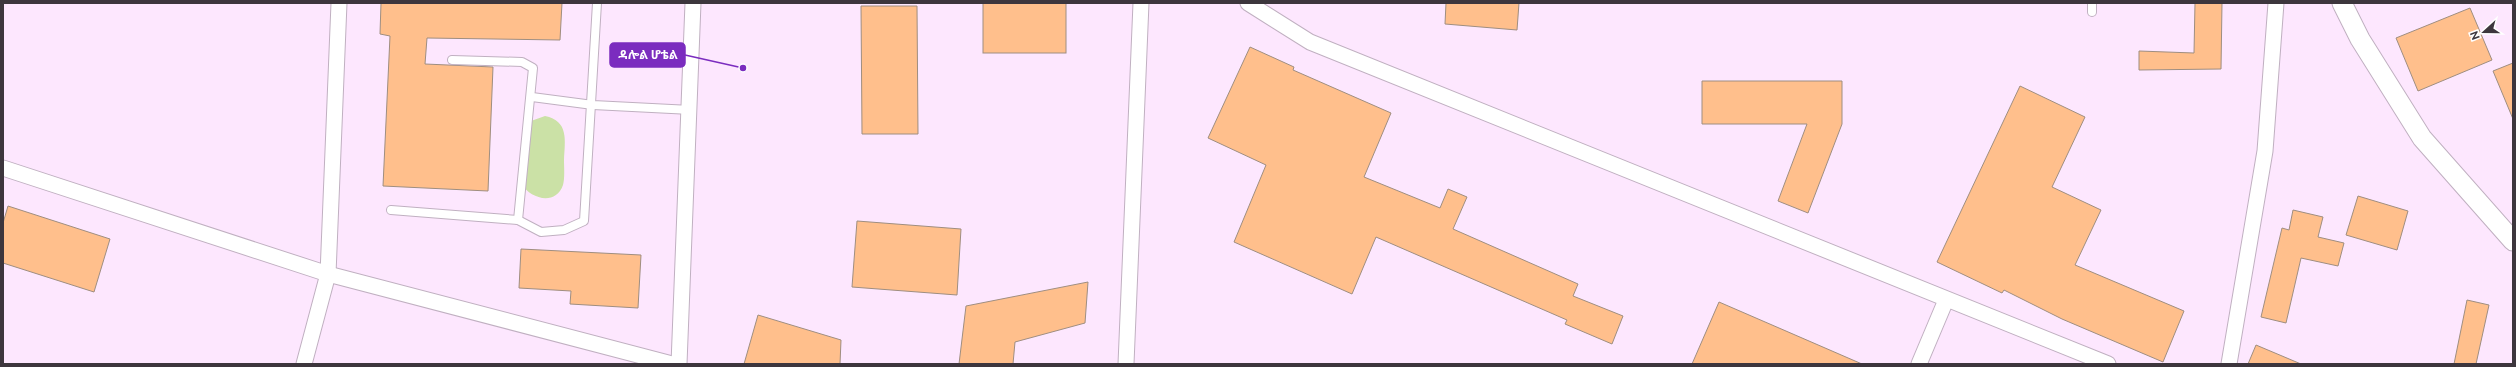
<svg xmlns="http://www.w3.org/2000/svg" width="2516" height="367" font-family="Raleway,'Noto Sans Ethiopic',sans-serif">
  <rect width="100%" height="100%" fill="#fff8ff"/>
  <rect fill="#fde7fe" x="3" y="3" width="2510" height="361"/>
  <path fill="#cbe1a6" d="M545,116C569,121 565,140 564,160C564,167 565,178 563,185C556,206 530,199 522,184L531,121Z"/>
  <g fill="#ffbf8c" stroke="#9f8e80">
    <polygon points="381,3 562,3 560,40 427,38 425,64 493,67 488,191 383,186 390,36 380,34"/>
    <rect x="983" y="3" width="83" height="50"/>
    <polygon points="1446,3 1519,3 1517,30 1445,24"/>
    <polygon points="2195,3 2222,3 2221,69 2139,70 2139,51 2194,53"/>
    <polygon points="861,6 917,6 918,134 862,134"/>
    <polygon points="2470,8 2492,60 2418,91 2396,38"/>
    <polygon points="1250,47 1294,67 1293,70 1391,113 1364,177 1440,208 1448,189 1467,197 1453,229 1578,284 1573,296 1623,316 1612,344 1565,324 1567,320 1376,237 1352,294 1234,242 1266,165 1208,138"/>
    <polygon points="2513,63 2513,119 2493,71"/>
    <polygon points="1702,81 1842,81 1842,124 1808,213 1778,201 1807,124 1702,124"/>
    <polygon points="2020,86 2085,117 2052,187 2101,210 2075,265 2184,311 2163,362 2062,319 2004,290 2002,293 1937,262"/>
    <polygon points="2358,196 2408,211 2397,250 2346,235"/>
    <polygon points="8,206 110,239 94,292 3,263 3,223"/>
    <polygon points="2293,210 2323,217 2318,237 2344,243 2338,266 2301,258 2286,323 2261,317 2282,228 2289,230"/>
    <polygon points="857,221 961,229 957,295 852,287"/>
    <polygon points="521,249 641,255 638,308 570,304 571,291 519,288"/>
    <polygon points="1088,282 1085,323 1015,342 1013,364 959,364 966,306"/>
    <polygon points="2467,300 2489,305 2476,364 2454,364"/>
    <polygon points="1719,302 1862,364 1692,364"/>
    <polygon points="758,315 841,340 840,364 744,364"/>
    <polygon points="2256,345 2301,364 2248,364"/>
  </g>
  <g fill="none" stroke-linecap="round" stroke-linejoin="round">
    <g stroke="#c0b0c1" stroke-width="10">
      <g id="service">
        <polyline points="2092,3 2092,12"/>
        <polyline points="452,60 522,62 533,68 518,220"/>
        <polyline points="532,97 593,105 691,110"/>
        <polyline points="391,210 518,220 541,232 564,230 584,221 597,3"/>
      </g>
    </g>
    <g stroke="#c0b0c1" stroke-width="17">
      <g id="minor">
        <polyline points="1248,3 1310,42 2108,364"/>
        <polyline points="3,168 328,274 672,364"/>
        <polyline points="304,364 328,274 339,3"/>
        <polyline points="679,364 693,3"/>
        <polyline points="1126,364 1141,3"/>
        <polyline points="1919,364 1946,300"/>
        <polyline points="2229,364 2265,151 2276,3"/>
      </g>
    </g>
    <g stroke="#c0b0c1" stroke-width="21">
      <polyline id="tertiary" points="2342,3 2360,39 2422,138 2513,241"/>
    </g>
    <use href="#service" stroke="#fff" stroke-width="8"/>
    <use href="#minor" stroke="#fff" stroke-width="15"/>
    <use href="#tertiary" stroke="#fff" stroke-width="19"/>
  </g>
  <path fill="none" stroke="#7b2cbf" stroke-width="1.5" d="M743 68L685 55"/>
  <circle fill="#7b2cbf" stroke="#fff" stroke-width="1.5" cx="743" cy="68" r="4"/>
  <rect fill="#7b2cbf" stroke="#7b2cbf" stroke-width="1.5" x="610" y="43" width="75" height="24" rx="4"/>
  <g font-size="12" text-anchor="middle" font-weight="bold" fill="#fff">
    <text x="648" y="59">ዳሎል ሆቴል</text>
  </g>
  <rect width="2516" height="367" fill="none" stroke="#3d363d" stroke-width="8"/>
  <g transform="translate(2484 32) rotate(249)" stroke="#ffffff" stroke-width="3" paint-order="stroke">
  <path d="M0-3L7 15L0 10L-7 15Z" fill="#3d363d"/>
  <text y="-6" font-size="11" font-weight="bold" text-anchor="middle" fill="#3d363d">N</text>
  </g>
</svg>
